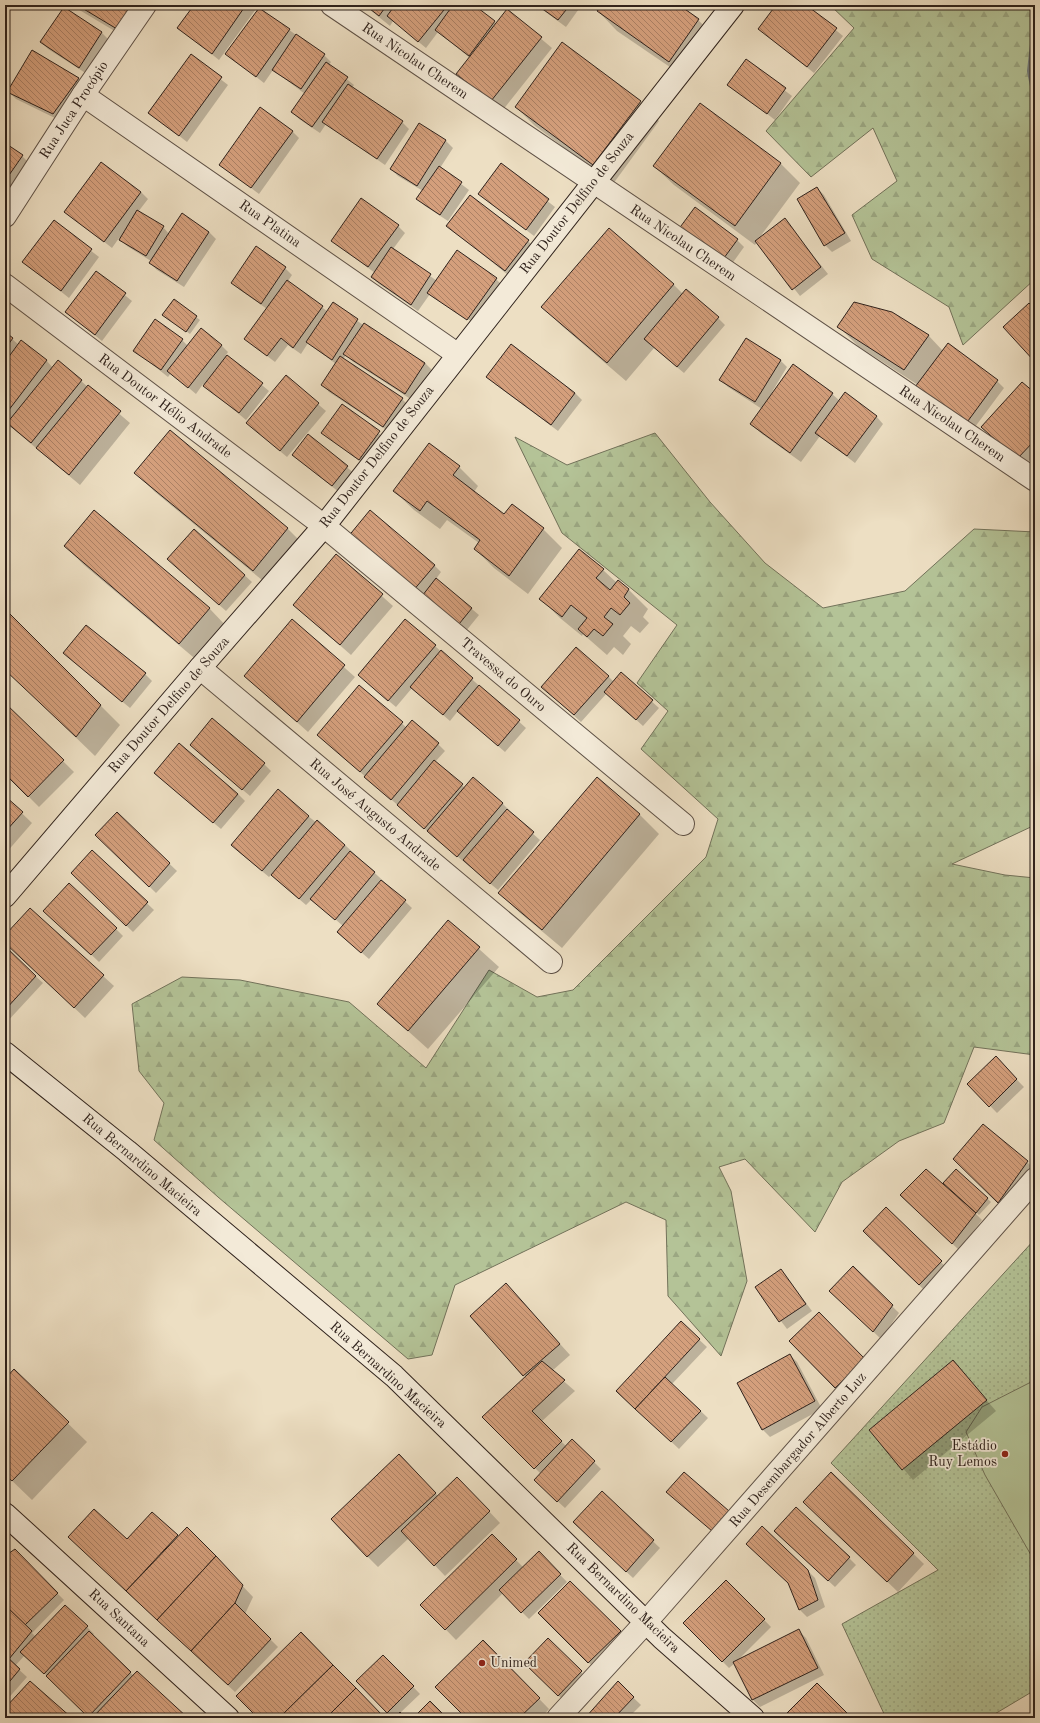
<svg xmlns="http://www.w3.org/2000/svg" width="1040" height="1723" font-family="'Old Standard TT',serif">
  <defs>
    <pattern id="green-dots" width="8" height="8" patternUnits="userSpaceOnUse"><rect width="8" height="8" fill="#b4c397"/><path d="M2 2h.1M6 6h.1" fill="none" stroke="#9ba782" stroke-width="1.8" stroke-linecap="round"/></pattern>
    <pattern id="forest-firs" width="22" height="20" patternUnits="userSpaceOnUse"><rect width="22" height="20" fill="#b4c397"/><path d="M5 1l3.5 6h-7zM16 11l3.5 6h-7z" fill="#9ba782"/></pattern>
    <pattern id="building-back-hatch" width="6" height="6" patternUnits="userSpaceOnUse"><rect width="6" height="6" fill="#d49f7c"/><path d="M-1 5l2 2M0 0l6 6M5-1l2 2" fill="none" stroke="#ac8165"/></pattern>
  </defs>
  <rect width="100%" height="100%" fill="#eddfc3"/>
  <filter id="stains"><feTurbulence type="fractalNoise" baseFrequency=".005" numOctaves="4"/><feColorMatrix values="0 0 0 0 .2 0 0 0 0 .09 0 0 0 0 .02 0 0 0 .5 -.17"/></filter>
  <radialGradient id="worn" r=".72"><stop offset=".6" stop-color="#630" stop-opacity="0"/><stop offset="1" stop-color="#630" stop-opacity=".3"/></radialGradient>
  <polygon fill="url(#green-dots)" stroke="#72725a" points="1035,1239 1035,1690 988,1718 886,1718 842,1624 938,1570 831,1463"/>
  <g fill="url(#forest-firs)" stroke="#72725a">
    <polygon points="830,5 1035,5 1035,279 963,345 949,307 872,259 852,215 897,181 873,128 811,177 766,131 854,28"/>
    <polygon points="655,433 710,502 765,563 823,608 905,591 974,529 1035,532 1035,825 952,864 1005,875 1035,878 1035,1055 974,1047 944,1123 899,1141 842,1182 815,1232 745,1159 719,1167 731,1191 747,1281 721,1356 668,1296 666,1220 626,1202 455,1285 432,1355 408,1359 218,1197 154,1140 164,1103 139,1071 132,1004 182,977 240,980 349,1002 426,1068 489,970 537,997 573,990 706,857 718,819 641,749 668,711 637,683 677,625 562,533 515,437 567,465"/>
  </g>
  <polygon fill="#b4c397" stroke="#72725a" points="1035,1380 1035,1562 985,1475 966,1432 982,1407"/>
  <g fill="#0003">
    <polygon points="71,5 148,5 128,39"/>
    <polygon points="196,5 252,5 256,9 219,60 179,28"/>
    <polygon points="364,5 473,5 497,24 507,10 552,48 502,111 457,74 470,58 438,32 426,48 393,21 390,26"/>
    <polygon points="536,5 581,5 581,6 566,27"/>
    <polygon points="603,5 677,5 698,20 718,39 689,80 617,31 598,11"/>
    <polygon points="777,5 805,5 843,36 814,73 759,29"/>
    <polygon points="64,8 102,33 109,40 87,74 48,49 41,42"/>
    <polygon points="260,9 324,55 331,62 329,65 354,85 352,88 402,122 409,129 385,165 326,124 320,133 299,119 292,111 305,94 273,70 264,83 227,54"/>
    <polygon points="33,52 79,79 86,86 61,121 16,99 9,92"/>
    <polygon points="191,56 228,85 187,142 149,112"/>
    <polygon points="746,61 792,96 775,120 729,85"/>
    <polygon points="640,102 659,121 613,184 535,126 516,107"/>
    <polygon points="700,104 781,164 800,183 760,237 784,219 828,274 800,296 757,242 755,245 674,185 654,166"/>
    <polygon points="419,124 446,141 453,148 440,168 469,190 448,221 425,206 418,199 423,191 398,176 391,169"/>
    <polygon points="292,131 299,138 259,194 220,164"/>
    <polygon points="5,144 22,156 33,167 5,207"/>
    <polygon points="501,165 555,207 534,236 479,194"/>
    <polygon points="817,188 824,195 851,241 832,252 825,245"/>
    <polygon points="141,192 148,199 138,212 163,227 169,234 209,232 216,239 184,287 157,270 150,263 151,261 127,246 119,238 112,248 66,212"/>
    <polygon points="54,222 99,257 69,298 24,262"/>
    <polygon points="398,226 405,233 393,249 437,281 496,279 503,286 472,322 435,297 435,299 430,294 418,311 379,284 372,277 375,273 332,241"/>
    <polygon points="447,226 528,241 535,248 512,278"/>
    <polygon points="679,230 737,240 744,247 729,268"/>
    <polygon points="285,268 292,275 288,281 328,312 333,303 363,325 425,363 432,370 412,400 352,361 346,355 343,359 402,399 409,406 391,433 329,392 322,384 336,364 308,343 301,354 288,345 275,362 245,339 267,309 240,290 233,283"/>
    <polygon points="96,272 132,301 102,341 66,312"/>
    <polygon points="673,284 683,294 718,318 725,325 684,373 654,348 626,381 562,326 543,307"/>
    <polygon points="174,300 200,320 190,334 163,315"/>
    <polygon points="838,326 928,335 943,351 997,381 1004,388 972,431 918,385 858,346"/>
    <polygon points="5,333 19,345 46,360 53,368 81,381 130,423 80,485 5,422"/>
    <polygon points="182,340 188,346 221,345 228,352 226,355 269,391 246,420 203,384 196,394 171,373 168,377 134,350"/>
    <polygon points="780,360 787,367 772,392 774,393 832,394 840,401 876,416 883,424 855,463 820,436 801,462 762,434 751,424 762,409 728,387 721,380"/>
    <polygon points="286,377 326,411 287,457 255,430"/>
    <polygon points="495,384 575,393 582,400 558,431"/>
    <polygon points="1035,394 1035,454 1025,466 990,434"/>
    <polygon points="342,406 386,439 366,466 323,433"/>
    <polygon points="170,432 288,529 307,548 273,589 155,492 136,473"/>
    <polygon points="308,435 355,474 340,493 293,455"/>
    <polygon points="459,467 478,486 474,492 505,515 543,529 562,548 528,594 494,568 475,549 479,543 447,520 440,529 414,510 394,491"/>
    <polygon points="194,530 252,582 226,611 175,566"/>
    <polygon points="356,545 434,565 441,572 436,579 479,615 462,636"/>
    <polygon points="65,546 209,608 228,628 199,662 84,565"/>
    <polygon points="336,555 393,606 351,655 294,605"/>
    <polygon points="603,570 617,583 618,582 629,590 648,609 643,617 649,623 640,633 631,626 623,636 631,644 623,655 614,647 607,655 583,634 582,636 560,618 541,599"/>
    <polygon points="5,610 120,725 95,756 5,669"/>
    <polygon points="292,621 355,677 308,732 245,676"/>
    <polygon points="435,646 526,728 505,752 458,711 450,721 412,688 396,707 366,682"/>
    <polygon points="64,653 145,674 152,681 130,708"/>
    <polygon points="621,674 659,708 643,726 607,693 581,722 550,694 608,676 614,682"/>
    <polygon points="360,686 407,728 438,744 445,751 435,762 465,788 502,803 509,810 508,812 540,840 498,890 435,838 318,735"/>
    <polygon points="5,704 74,772 39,807 5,773"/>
    <polygon points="198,752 264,764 271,771 250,796"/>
    <polygon points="597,778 640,815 659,834 562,948 519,912 499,893"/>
    <polygon points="163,780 238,794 245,801 221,829"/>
    <polygon points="5,797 32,823 6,853 5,852"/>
    <polygon points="117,814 177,871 156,893 97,835"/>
    <polygon points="308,816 345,845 412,908 369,959 338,932 343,926 312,899 306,905 271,875 269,877 239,852"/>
    <polygon points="92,851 154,910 133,932 72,873"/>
    <polygon points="52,917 116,929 123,936 99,962"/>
    <polygon points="448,921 499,967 428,1049 378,1004"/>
    <polygon points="5,937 103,976 114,986 85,1018 5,942"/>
    <polygon points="5,948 43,983 5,1024"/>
    <polygon points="996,1058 1024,1087 997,1113 969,1084"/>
    <polygon points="954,1159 1027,1162 1034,1169 1005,1209"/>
    <polygon points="956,1170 991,1202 979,1215 976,1212 975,1213 982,1220 959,1250 908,1202 968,1207 969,1206"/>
    <polygon points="886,1209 948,1269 926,1292 865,1231"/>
    <polygon points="853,1268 899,1313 881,1339 838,1298"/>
    <polygon points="781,1270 812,1311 787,1329 756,1288"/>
    <polygon points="506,1284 570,1355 552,1371 575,1391 541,1422 566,1446 594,1462 601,1469 565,1508 542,1487 541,1474 484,1417 526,1377 471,1316"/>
    <polygon points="681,1323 707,1347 672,1384 708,1418 679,1449 625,1398"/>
    <polygon points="790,1341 871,1367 843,1394"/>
    <polygon points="790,1355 797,1362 822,1409 770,1437 763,1430 738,1383"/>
    <polygon points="953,1362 996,1411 913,1480 870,1430"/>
    <polygon points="14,1371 87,1442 32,1500 5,1474 5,1380"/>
    <polygon points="410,1466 438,1496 468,1489 500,1523 445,1576 409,1538 378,1567 367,1556"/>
    <polygon points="831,1474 924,1564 898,1592 815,1512"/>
    <polygon points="602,1493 660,1548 633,1578 581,1529"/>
    <polygon points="152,1513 178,1537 198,1539 253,1597 245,1614 278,1647 235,1692 80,1548 127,1541"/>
    <polygon points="492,1536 524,1568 539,1553 567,1582 529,1619 503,1593 456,1640 422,1605"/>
    <polygon points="782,1538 849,1558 856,1565 835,1587"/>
    <polygon points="15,1551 64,1600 32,1633 36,1637 87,1627 94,1634 92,1636 134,1676 186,1718 91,1718 25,1655 15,1666 27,1677 5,1702 5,1558"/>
    <polygon points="807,1570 815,1578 825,1607 807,1617 800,1610 789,1583"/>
    <polygon points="726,1581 771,1627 737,1661 799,1631 806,1638 824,1675 760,1707 753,1700 735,1663 729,1668 684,1623"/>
    <polygon points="570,1582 627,1639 596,1670 539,1613"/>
    <polygon points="548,1640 588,1679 566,1703 525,1663"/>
    <polygon points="483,1641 549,1709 541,1718 467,1718"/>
    <polygon points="383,1656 420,1694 400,1713 405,1718 393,1718 357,1681"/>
    <polygon points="618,1683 641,1705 628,1718 586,1718"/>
  </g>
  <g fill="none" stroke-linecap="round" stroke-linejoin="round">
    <polyline stroke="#727d7d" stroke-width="8" points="1035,36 1031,71 1035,91"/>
  </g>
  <g fill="url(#building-back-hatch)" stroke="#2f221c">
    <polygon points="77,5 131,5 117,29"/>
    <polygon points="194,5 246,5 212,54 177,28"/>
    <polygon points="365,5 387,5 379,16"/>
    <polygon points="395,5 448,5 418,42 387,16"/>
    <polygon points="453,5 474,5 495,21 469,56 435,30"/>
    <polygon points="537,5 570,5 558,20"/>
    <polygon points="601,5 679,5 699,19 669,62 597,11"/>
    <polygon points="776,5 806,5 837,28 807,67 758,29"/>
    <polygon points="64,7 102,32 79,68 40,42"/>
    <polygon points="259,8 290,29 256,77 225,54"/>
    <polygon points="507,9 542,37 491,101 456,74"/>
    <polygon points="296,34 325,54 301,89 272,70"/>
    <polygon points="562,42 641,101 593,165 515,107"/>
    <polygon points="32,50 79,78 53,114 7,92"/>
    <polygon points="191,54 222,77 179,136 148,113"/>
    <polygon points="746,59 786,88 767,114 727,85"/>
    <polygon points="326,62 348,77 312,127 291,112"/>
    <polygon points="348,84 403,121 377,159 322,122"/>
    <polygon points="700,103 781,163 735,226 653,166"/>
    <polygon points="260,107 293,131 251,188 219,165"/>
    <polygon points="419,123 446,140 417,186 390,169"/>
    <polygon points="5,143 23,155 5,181"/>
    <polygon points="101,162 141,192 104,242 64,212"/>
    <polygon points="501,163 549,199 526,230 478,194"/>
    <polygon points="439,166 462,182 440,215 416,199"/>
    <polygon points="817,187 845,233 824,246 797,199"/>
    <polygon points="470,195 529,240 505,271 446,226"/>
    <polygon points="361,198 399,225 368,267 331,241"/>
    <polygon points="695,207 738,239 721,262 678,230"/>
    <polygon points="137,210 164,226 146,256 119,240"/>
    <polygon points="182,213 209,232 177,281 149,263"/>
    <polygon points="785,218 821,267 792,290 755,241"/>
    <polygon points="54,220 92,249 61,291 22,262"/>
    <polygon points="609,228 674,284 607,363 541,307"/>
    <polygon points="256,246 286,267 261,304 231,283"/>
    <polygon points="391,247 431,274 411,305 371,277"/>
    <polygon points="457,250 497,278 467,320 427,293"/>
    <polygon points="96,271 126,293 95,335 65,312"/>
    <polygon points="287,280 323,306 293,348 281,338 267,356 244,339"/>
    <polygon points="686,289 719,317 677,367 644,339"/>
    <polygon points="174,299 197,316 186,332 162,315"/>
    <polygon points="333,302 358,319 332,360 306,342"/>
    <polygon points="854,302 892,312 929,335 904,370 837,327"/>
    <polygon points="1029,303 1035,309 1035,362 1003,327"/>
    <polygon points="155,319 183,339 161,370 133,351"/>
    <polygon points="364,323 425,363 405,394 343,354"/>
    <polygon points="201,328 222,345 188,388 167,371"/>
    <polygon points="5,332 13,338 5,349"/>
    <polygon points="746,338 781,360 755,402 719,380"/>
    <polygon points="21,340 47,360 5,415 5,362"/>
    <polygon points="948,343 998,380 965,425 915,387"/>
    <polygon points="511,344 575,393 551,425 486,377"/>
    <polygon points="227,355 263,383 239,413 203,386"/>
    <polygon points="340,356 403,398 383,427 321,385"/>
    <polygon points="58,360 82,380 31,443 7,423"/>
    <polygon points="793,364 833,393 790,453 750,424"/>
    <polygon points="286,375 319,403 280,451 246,423"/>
    <polygon points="1022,382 1035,393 1035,440 1017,459 981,427"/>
    <polygon points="88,385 121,411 69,475 36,448"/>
    <polygon points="845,392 877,416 847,456 815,433"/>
    <polygon points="342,404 380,431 359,460 321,433"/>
    <polygon points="170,430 288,528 253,571 134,473"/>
    <polygon points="308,434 348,466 332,486 292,455"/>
    <polygon points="429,443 460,466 453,475 504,514 512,504 544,528 509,576 474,549 480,540 427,501 420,511 393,491"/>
    <polygon points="94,510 210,608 179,644 64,546"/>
    <polygon points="370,510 435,565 412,592 347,538"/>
    <polygon points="194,529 245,575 219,605 167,559"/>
    <polygon points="579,549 604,569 596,578 610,590 618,580 629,589 624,597 630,603 620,615 611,608 604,617 613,624 603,636 594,629 587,637 578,629 587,618 571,605 562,617 539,599"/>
    <polygon points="336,554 383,594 340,645 293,605"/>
    <polygon points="436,578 472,608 455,629 419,600"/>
    <polygon points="5,609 101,705 76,737 5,670"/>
    <polygon points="292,619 345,665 297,722 244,676"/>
    <polygon points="405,619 436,645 388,701 358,675"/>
    <polygon points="86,625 146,673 122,702 63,653"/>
    <polygon points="576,647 609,676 574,715 541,687"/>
    <polygon points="441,650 473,678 443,715 410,687"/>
    <polygon points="621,672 653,700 636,720 604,692"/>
    <polygon points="359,685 403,722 360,772 317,735"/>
    <polygon points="479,685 520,720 498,746 457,711"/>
    <polygon points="5,703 64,760 28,797 5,774"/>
    <polygon points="212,718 265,763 242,790 190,745"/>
    <polygon points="412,720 439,743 391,800 364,777"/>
    <polygon points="179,743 238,794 213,823 154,773"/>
    <polygon points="434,760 463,784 424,829 397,805"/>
    <polygon points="473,777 503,803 457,857 427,831"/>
    <polygon points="597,777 640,814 542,930 498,893"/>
    <polygon points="278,789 309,816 262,871 231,845"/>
    <polygon points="5,796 23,812 5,832"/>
    <polygon points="507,809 534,832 490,884 463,860"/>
    <polygon points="117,812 170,863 149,887 95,835"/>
    <polygon points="317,820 345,845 299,899 271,875"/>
    <polygon points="92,850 148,902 126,926 71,873"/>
    <polygon points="350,851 375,872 335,920 310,899"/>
    <polygon points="381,880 406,900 361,953 337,932"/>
    <polygon points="69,883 117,928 91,955 43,911"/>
    <polygon points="30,908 104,975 74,1008 5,943 5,935"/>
    <polygon points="448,920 480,947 408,1031 377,1004"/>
    <polygon points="5,946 36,976 5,1010"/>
    <polygon points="996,1056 1017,1079 989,1107 967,1084"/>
    <polygon points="983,1124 1028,1161 998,1203 953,1159"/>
    <polygon points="926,1169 976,1213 952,1244 900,1195"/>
    <polygon points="956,1169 988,1198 976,1213 943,1183"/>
    <polygon points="886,1207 942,1261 919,1285 863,1231"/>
    <polygon points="853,1266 893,1305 873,1332 829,1291"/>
    <polygon points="781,1269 806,1304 779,1322 755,1287"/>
    <polygon points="506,1283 560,1344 523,1376 470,1316"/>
    <polygon points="819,1312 865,1359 835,1388 789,1341"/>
    <polygon points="681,1321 700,1339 635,1409 616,1391"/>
    <polygon points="790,1354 815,1401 762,1430 737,1383"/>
    <polygon points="953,1360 987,1400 902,1470 869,1430"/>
    <polygon points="542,1361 565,1380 532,1411 562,1441 534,1469 482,1417"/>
    <polygon points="14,1369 69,1422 12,1481 5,1475 5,1379"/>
    <polygon points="665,1377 701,1411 671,1442 635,1409"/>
    <polygon points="572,1439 595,1461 557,1502 534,1480"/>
    <polygon points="399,1454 436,1493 367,1557 331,1519"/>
    <polygon points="684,1472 729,1511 712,1531 666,1492"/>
    <polygon points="831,1472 914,1553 887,1582 803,1502"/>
    <polygon points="457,1477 490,1511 434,1566 401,1531"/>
    <polygon points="602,1491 654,1540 626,1572 573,1522"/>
    <polygon points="796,1507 850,1557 828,1581 774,1531"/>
    <polygon points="94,1509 127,1539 152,1512 178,1535 126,1591 68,1537"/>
    <polygon points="762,1526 808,1570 818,1600 799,1610 788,1583 746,1544"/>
    <polygon points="187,1527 216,1556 157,1620 126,1591"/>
    <polygon points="492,1534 517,1559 445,1630 420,1605"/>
    <polygon points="15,1549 58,1593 25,1625 5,1605 5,1556"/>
    <polygon points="539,1551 561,1574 521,1613 499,1590"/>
    <polygon points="216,1556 243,1585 235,1603 191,1651 157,1620"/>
    <polygon points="726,1580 765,1619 722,1662 683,1623"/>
    <polygon points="570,1581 621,1631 588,1663 538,1613"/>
    <polygon points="235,1603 271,1639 228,1685 191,1651"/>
    <polygon points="5,1605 32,1631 9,1659 5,1655"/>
    <polygon points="65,1605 88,1626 44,1674 20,1652"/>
    <polygon points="799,1629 818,1668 752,1700 733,1662"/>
    <polygon points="89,1631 131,1672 88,1717 46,1676"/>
    <polygon points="301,1632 333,1665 279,1718 258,1718 236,1696"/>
    <polygon points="548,1638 582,1671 558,1696 524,1663"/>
    <polygon points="483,1640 540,1698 519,1718 466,1718 435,1687"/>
    <polygon points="5,1655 20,1669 5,1687"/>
    <polygon points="383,1655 414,1686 387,1713 356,1681"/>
    <polygon points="333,1665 356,1688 326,1718 279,1718"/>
    <polygon points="137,1671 188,1718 92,1718"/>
    <polygon points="30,1681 72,1718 5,1718 5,1708"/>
    <polygon points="618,1681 634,1697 614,1718 585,1718"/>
    <polygon points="817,1683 852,1718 790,1718 786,1714"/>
    <polygon points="356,1688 383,1716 381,1718 326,1718"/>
    <polygon points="430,1701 447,1718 413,1718"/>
    <polygon points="400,1712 406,1718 394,1718"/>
  </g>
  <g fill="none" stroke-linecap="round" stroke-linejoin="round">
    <g stroke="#5e5146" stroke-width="24">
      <g id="street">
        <polyline points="332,5 1035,480"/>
        <polyline points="83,95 457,354"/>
        <polyline points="5,216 83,95 145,5"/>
        <polyline points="5,285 324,526 683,824"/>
        <polyline points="200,668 551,962"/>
        <polyline points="558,1718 646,1622 1035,1179"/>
      </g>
    </g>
    <g stroke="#2f221c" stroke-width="24">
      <g id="secondary">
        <polyline points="5,896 200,668 324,526 733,5"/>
        <polyline points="5,1053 127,1151 394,1376 662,1638 753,1718"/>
        <polyline points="5,1514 228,1718"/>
      </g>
    </g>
    <use href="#street" stroke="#f3ead8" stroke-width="22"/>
    <use href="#secondary" stroke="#f3ead8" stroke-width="22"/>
  </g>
  <g fill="#8f2418" stroke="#f3ead8" stroke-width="1.5">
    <circle cx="1005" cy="1454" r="4"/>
    <circle cx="482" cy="1663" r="4"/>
  </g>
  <g text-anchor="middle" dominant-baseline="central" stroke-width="3.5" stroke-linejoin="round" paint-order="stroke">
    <g font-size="14" fill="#2f221c" stroke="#f3ead8">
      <text transform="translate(415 61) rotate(34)">Rua Nicolau Cherem</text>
      <text transform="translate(74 110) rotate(-57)">Rua Juca Procópio</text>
      <text transform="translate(577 203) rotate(-52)">Rua Doutor Delfino de Souza</text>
      <text transform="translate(270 224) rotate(35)">Rua Platina</text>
      <text transform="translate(683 243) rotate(34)">Rua Nicolau Cherem</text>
      <text transform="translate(165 406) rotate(37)">Rua Doutor Hélio Andrade</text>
      <text transform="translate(952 424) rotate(34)">Rua Nicolau Cherem</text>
      <text transform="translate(377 457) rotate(-52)">Rua Doutor Delfino de Souza</text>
      <text transform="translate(503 675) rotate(40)">Travessa do Ouro</text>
      <text transform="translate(169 705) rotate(-49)">Rua Doutor Delfino de Souza</text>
      <text transform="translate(375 815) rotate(40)">Rua José Augusto Andrade</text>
      <text transform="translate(142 1165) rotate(40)">Rua Bernardino Macieira</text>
      <text transform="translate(388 1375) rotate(42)">Rua Bernardino Macieira</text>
      <text transform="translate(798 1450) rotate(-49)">Rua Desembargador Alberto Luz</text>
      <text transform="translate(623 1598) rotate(44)">Rua Bernardino Macieira</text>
      <text transform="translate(119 1618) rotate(43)">Rua Santana</text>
    </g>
    <g font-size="14" fill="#2f221c" stroke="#f3ead8" text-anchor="end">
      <text x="997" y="1446">Estádio<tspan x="997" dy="16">Ruy Lemos</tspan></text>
      <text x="490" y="1663" text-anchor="start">Unimed</text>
    </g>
  </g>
  <rect width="1040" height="1723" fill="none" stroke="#eddfc3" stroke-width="20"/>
  <rect x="6" y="6" width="1028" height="1711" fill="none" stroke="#2f221c" stroke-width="2"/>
  <rect x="10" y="10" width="1020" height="1703" fill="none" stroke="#2f221c"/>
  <rect width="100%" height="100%" filter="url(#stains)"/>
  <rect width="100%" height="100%" fill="url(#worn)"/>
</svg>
